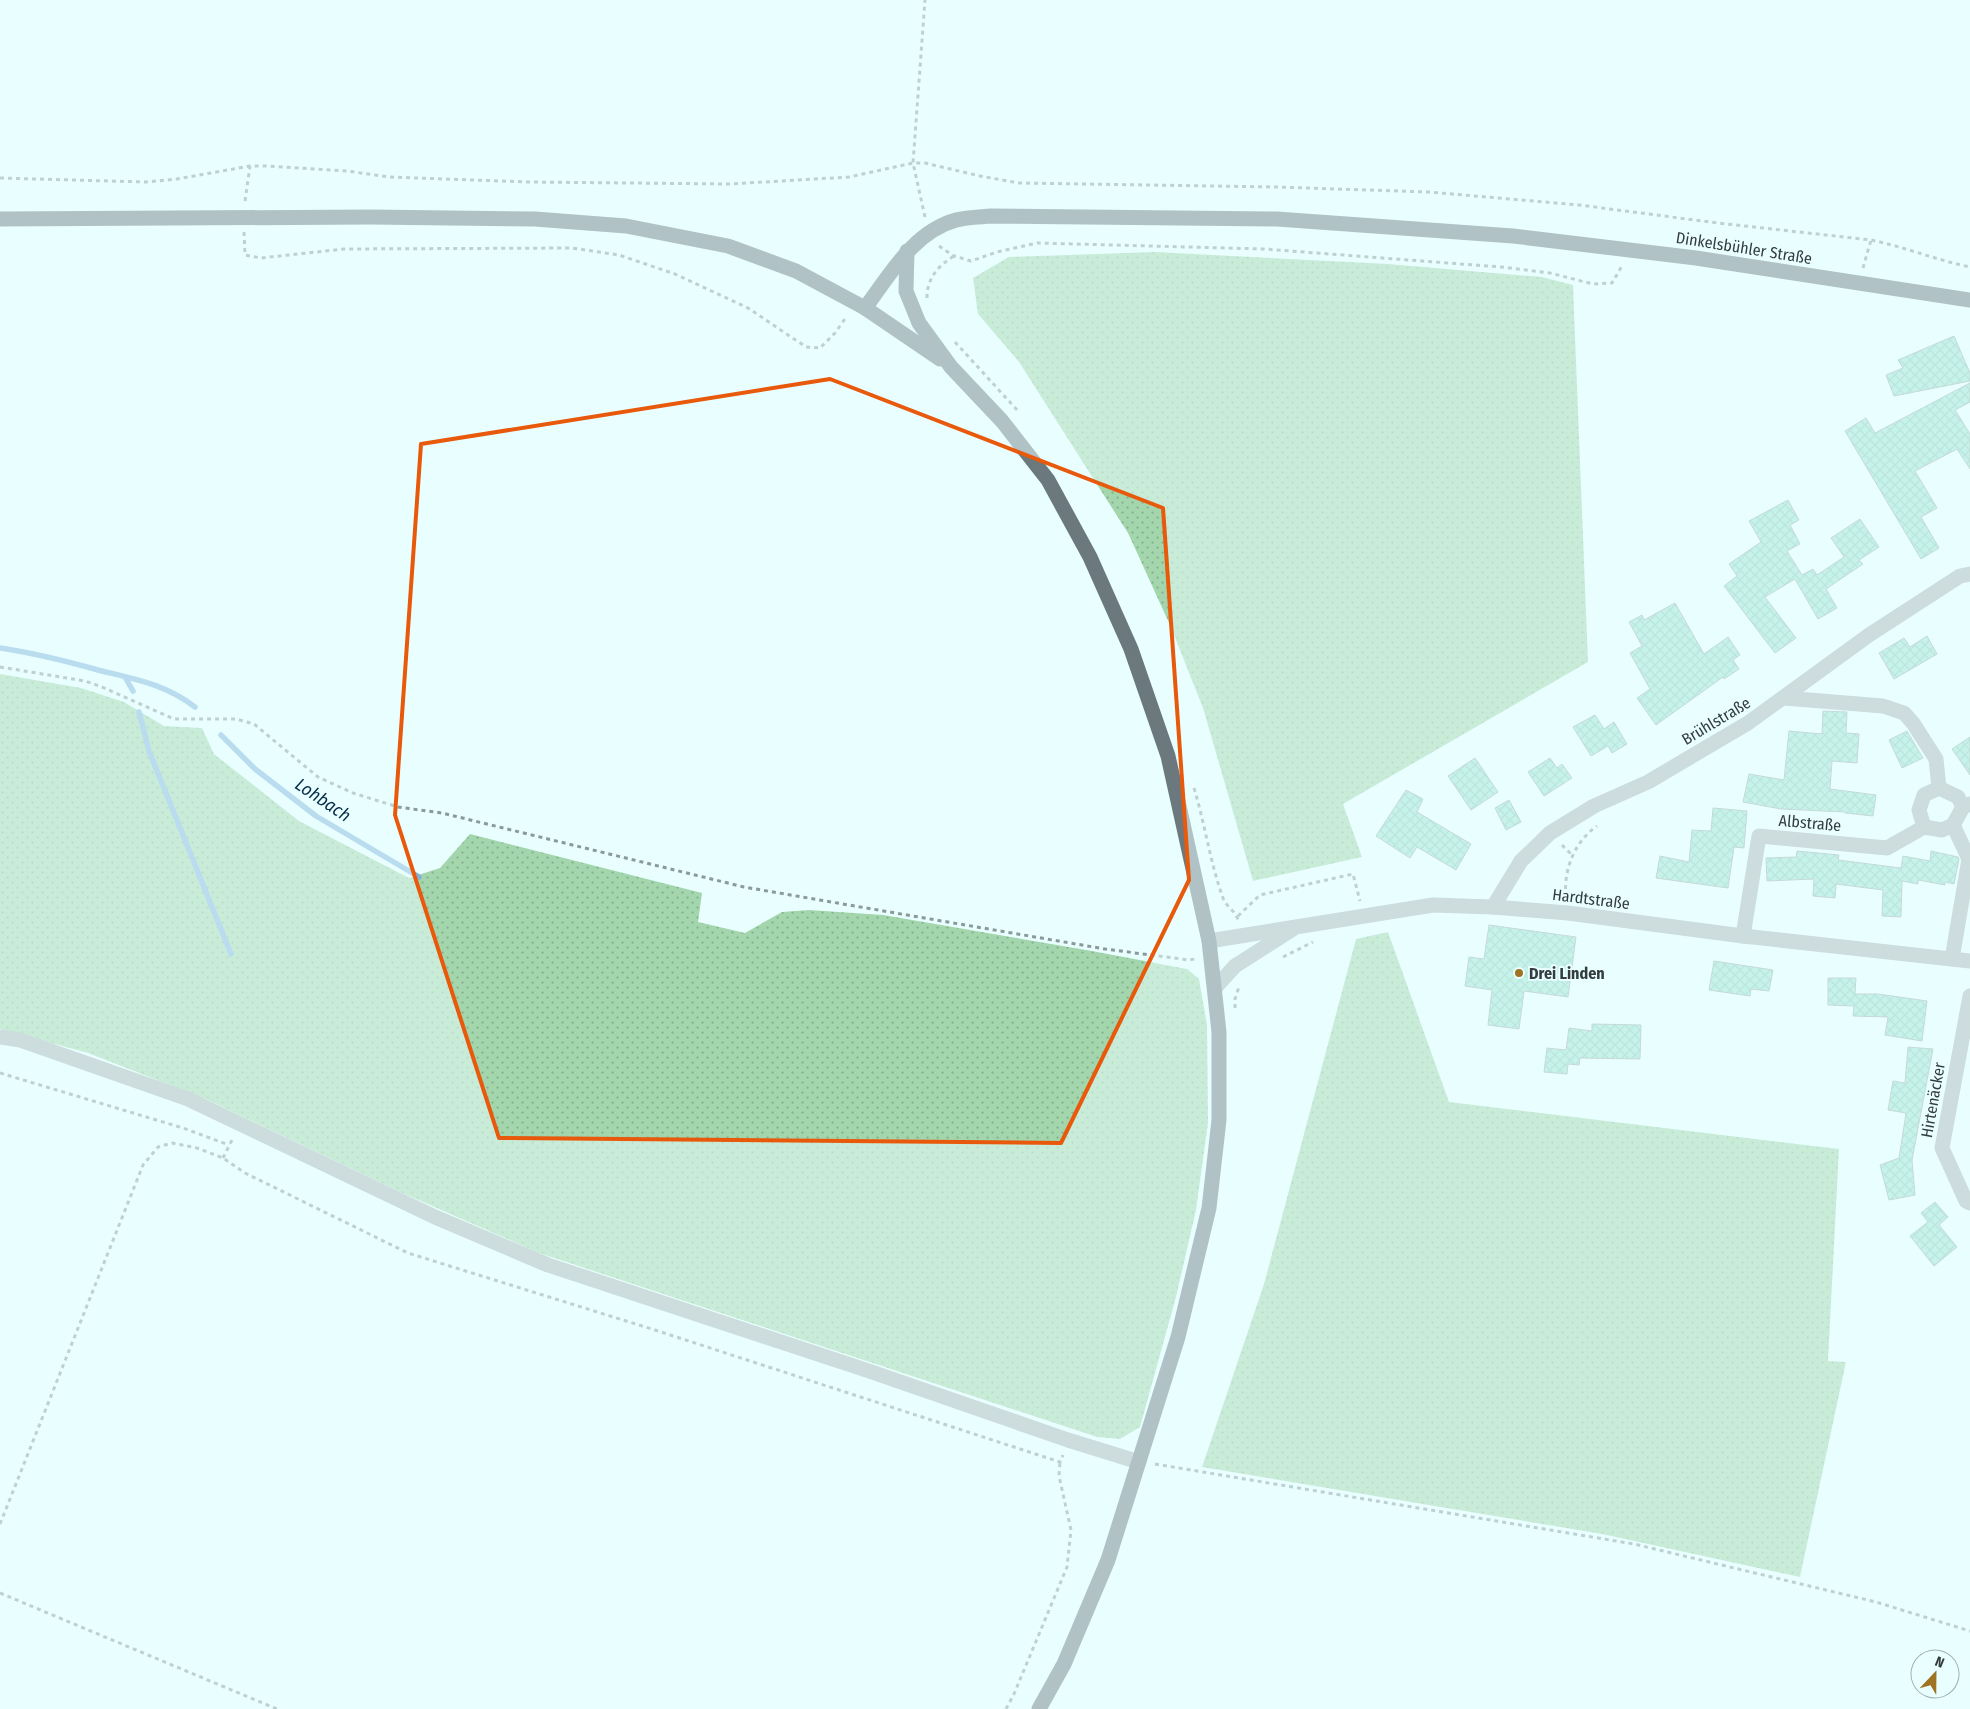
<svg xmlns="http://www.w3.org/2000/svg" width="1970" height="1709" font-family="'Fira Sans Condensed',sans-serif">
  <defs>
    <pattern id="grass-dots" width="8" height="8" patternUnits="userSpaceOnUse" patternTransform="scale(1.25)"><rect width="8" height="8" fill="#a3d6ac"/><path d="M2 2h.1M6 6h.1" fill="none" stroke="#86af8d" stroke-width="1.8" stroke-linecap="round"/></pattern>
    <pattern id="building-cross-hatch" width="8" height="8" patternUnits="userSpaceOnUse" patternTransform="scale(1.25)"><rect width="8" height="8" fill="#9ae5cf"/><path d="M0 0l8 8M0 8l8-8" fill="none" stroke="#85c5b3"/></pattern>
  </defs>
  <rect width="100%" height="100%" fill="#e9ffff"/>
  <g fill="url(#grass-dots)">
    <polygon points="1155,252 1388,264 1542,277 1573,285 1588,662 1343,804 1362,857 1253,881 1203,708 1170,625 1128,533 1019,362 978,314 973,278 1009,257"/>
    <polygon points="0,674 81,688 124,702 164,726 202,728 214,754 299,821 409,878 440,868 470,834 702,893 698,922 745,933 782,912 809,910 883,915 1092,951 1187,969 1199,979 1207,1025 1208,1123 1196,1210 1176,1297 1140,1427 1120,1439 1097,1437 539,1253 398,1191 208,1100 88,1053 0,1029"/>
    <polygon points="1388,932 1449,1102 1839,1149 1828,1361 1846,1362 1800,1577 1602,1534 1202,1467 1264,1284 1356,939"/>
  </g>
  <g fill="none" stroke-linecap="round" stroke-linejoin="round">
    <g stroke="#80b1db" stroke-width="5.5">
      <path d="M0,648C33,653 66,661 98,670C134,679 165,684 195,707"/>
      <polyline points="125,677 133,691"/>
      <polyline points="139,712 149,751 231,954"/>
      <polyline points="221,735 255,769 316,816 419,877"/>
    </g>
  </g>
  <g fill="url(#building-cross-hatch)" stroke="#9aada7">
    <polygon points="1954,336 1970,373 1970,381 1894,396 1886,375 1903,368 1898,360"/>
    <polygon points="1970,383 1970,402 1955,410 1970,434 1970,469 1957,449 1915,471 1937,508 1921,517 1939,548 1921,559 1845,431 1866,418 1875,433"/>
    <polygon points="1788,500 1799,520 1790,525 1800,544 1787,551 1802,575 1813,569 1817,575 1844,557 1831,538 1860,519 1879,547 1859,560 1863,564 1826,589 1837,608 1818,619 1795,579 1765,597 1796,638 1775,653 1724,586 1737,576 1729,564 1761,542 1749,521"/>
    <polygon points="1675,603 1704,654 1728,637 1740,655 1733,660 1739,669 1724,679 1723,677 1656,725 1637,698 1650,689 1630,653 1642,646 1629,622 1642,615 1644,620"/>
    <polygon points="1927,636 1937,654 1894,679 1879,653 1904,638 1910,647"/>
    <polygon points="1823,711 1847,712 1846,733 1859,734 1857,763 1832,761 1830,789 1876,795 1873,816 1845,813 1845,812 1781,809 1743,802 1749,774 1784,780 1789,731 1822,734"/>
    <polygon points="1595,715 1604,729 1614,722 1627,744 1612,753 1608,746 1591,756 1573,727"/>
    <polygon points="1907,731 1923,758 1902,768 1889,740"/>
    <polygon points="1970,737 1970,775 1952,749"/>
    <polygon points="1475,758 1498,792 1471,810 1448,776"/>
    <polygon points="1550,758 1557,768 1562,764 1572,778 1544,796 1528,772"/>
    <polygon points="1406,790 1423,799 1417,812 1471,844 1456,870 1417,847 1410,858 1376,836"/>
    <polygon points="1509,800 1521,822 1506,830 1495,808"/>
    <polygon points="1713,808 1747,811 1744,848 1734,847 1728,888 1656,878 1660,856 1689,862 1692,830 1711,831"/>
    <polygon points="1797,851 1839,855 1838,860 1901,868 1903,856 1930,861 1931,851 1958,857 1959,859 1954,884 1945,882 1945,885 1918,880 1918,884 1902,881 1901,917 1882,916 1883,890 1836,884 1835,898 1813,896 1814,879 1767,881 1766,858 1796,857"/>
    <polygon points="1489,925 1576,937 1568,997 1524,991 1519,1029 1488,1025 1492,990 1465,986 1469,957 1484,959"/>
    <polygon points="1714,961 1773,970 1769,991 1751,989 1750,996 1709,990"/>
    <polygon points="1828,978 1856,978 1855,994 1878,994 1927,1001 1922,1041 1885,1035 1888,1017 1853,1016 1854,1006 1828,1005"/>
    <polygon points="1592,1024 1641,1025 1640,1059 1580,1058 1579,1065 1568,1064 1567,1074 1544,1072 1547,1048 1566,1050 1569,1028 1592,1031"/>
    <polygon points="1908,1047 1933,1049 1912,1160 1915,1195 1889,1200 1880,1165 1899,1158 1906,1113 1888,1110 1893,1081 1905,1083"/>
    <polygon points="1935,1202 1948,1217 1939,1225 1957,1247 1934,1266 1910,1236 1928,1222 1921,1213"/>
  </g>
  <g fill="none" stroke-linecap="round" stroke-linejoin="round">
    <g stroke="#8b999a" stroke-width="3" stroke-dasharray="4 4" stroke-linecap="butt">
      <path d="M0,178L146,182L177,179L250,166H268L347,171L389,177L529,182L730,184L849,177L913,163H925L980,176L1019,183L1276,187L1429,192L1579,205L1718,223L1871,240C1905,247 1936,260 1970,267"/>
      <polyline points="245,201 250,166"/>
      <polyline points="925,217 913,163 925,0"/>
      <polyline points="244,232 245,255 261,258 344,249 572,248 619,255 675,274 748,308 806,347 820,348 835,333 847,316"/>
      <polyline points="939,246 954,256 971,261 997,252 1037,243 1264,249 1501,267 1550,273 1593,284 1612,283 1623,264"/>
      <polyline points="1863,268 1871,240"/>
      <path d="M927,298C927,278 938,266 954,256"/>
      <polyline points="955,342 1018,411"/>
      <polyline points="0,667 85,681 102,687 174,719 236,719 254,724 318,777 353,793 398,807 442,813 744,887 1105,949 1189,960 1195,959"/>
      <path d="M1194,788C1205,824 1210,862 1223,898C1226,907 1236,911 1238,920"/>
      <polyline points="1562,845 1572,855"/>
      <path d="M1566,897C1563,870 1575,841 1597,826"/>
      <polyline points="1238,916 1260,895 1353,874 1360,901"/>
      <polyline points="1283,957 1313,942"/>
      <polyline points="1235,1008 1235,999 1239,987"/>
      <polyline points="0,1073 183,1128 229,1145"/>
      <polyline points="223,1158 233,1138"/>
      <polyline points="1155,1464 1634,1544 1876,1602 1970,1631"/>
      <polyline points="0,1524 143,1165 158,1147 172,1143 197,1148 223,1158 245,1173 408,1253 655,1330 1060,1462 1063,1455"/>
      <polyline points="0,1593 277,1709"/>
      <polyline points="1006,1709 1014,1694 1067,1567 1071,1530 1059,1476 1060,1462"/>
    </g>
    <g stroke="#abb3b6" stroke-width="15">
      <polyline points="1784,698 1883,706 1904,713 1913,723 1936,759 1939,788"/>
      <polyline points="1924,827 1919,810 1924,795 1939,788 1958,797 1963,807"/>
      <polyline points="1493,907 1521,861 1550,833 1594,806 1648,782 1748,723 1869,635 1960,576 1970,574"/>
      <polyline points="1743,936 1759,836 1887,848 1924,827 1942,830 1953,825 1963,807 1970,804"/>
      <polyline points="1209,941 1433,905 1493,907 1568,913 1743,936 1970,961"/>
      <polyline points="1952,959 1969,859 1953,825"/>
      <polyline points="1215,988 1235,966 1293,929"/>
      <polyline points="1970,996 1942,1148 1966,1201 1970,1203"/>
      <polyline points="0,1037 20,1040 188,1099 435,1217 548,1265 869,1371 1068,1440 1139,1462"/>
    </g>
    <g stroke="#6b797e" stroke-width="15">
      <polyline points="0,219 370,217 535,219 626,226 728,246 796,271 865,308 940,359"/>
      <polyline points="907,251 906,291 919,323 951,367 1002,421 1048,480 1090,557 1131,649 1168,756 1209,941 1219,1032 1219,1120 1209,1208 1178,1337 1108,1560 1064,1664 1039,1709"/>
      <path d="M865,308C890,275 913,232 956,220C967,217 980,217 991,216L1277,219L1513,236L1696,258L1970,300"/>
    </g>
  </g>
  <path d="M0 0H1970V1709H0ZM830,379L1163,508L1189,880L1061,1143L499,1138L395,815L421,444Z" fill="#e9ffff" fill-opacity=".55" fill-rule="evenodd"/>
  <path fill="none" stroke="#e8590c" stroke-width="4" stroke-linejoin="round" d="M830,379L1163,508L1189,880L1061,1143L499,1138L395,815L421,444Z"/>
  <circle fill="#a07324" stroke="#e9ffff" stroke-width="2" cx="1519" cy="973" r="5"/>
  <g text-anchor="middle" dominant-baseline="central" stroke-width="4" stroke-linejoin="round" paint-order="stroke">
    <g font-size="16" fill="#343c3d" stroke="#e9ffff">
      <text transform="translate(1744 248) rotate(9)">Dinkelsbühler Straße</text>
      <text transform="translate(1716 721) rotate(-31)">Brühlstraße</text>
      <text transform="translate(1810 823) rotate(5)">Albstraße</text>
      <text transform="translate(1591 899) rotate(7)">Hardtstraße</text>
      <text transform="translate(1933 1100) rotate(-80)">Hirtenäcker</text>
    </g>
    <g font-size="16" font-weight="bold" fill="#343c3d" stroke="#e9ffff" text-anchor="start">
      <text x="1529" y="973">Drei Linden</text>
    </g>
    <g font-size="18" font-style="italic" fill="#072d4a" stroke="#e9ffff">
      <text transform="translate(323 800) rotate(34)">Lohbach</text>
    </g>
  </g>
  <g transform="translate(1935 1674) rotate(22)"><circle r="24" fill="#e9ffff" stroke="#a1b1b1"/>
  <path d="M0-4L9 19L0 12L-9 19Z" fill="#a07324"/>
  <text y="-8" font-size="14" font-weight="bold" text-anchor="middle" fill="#343c3d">N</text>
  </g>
</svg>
